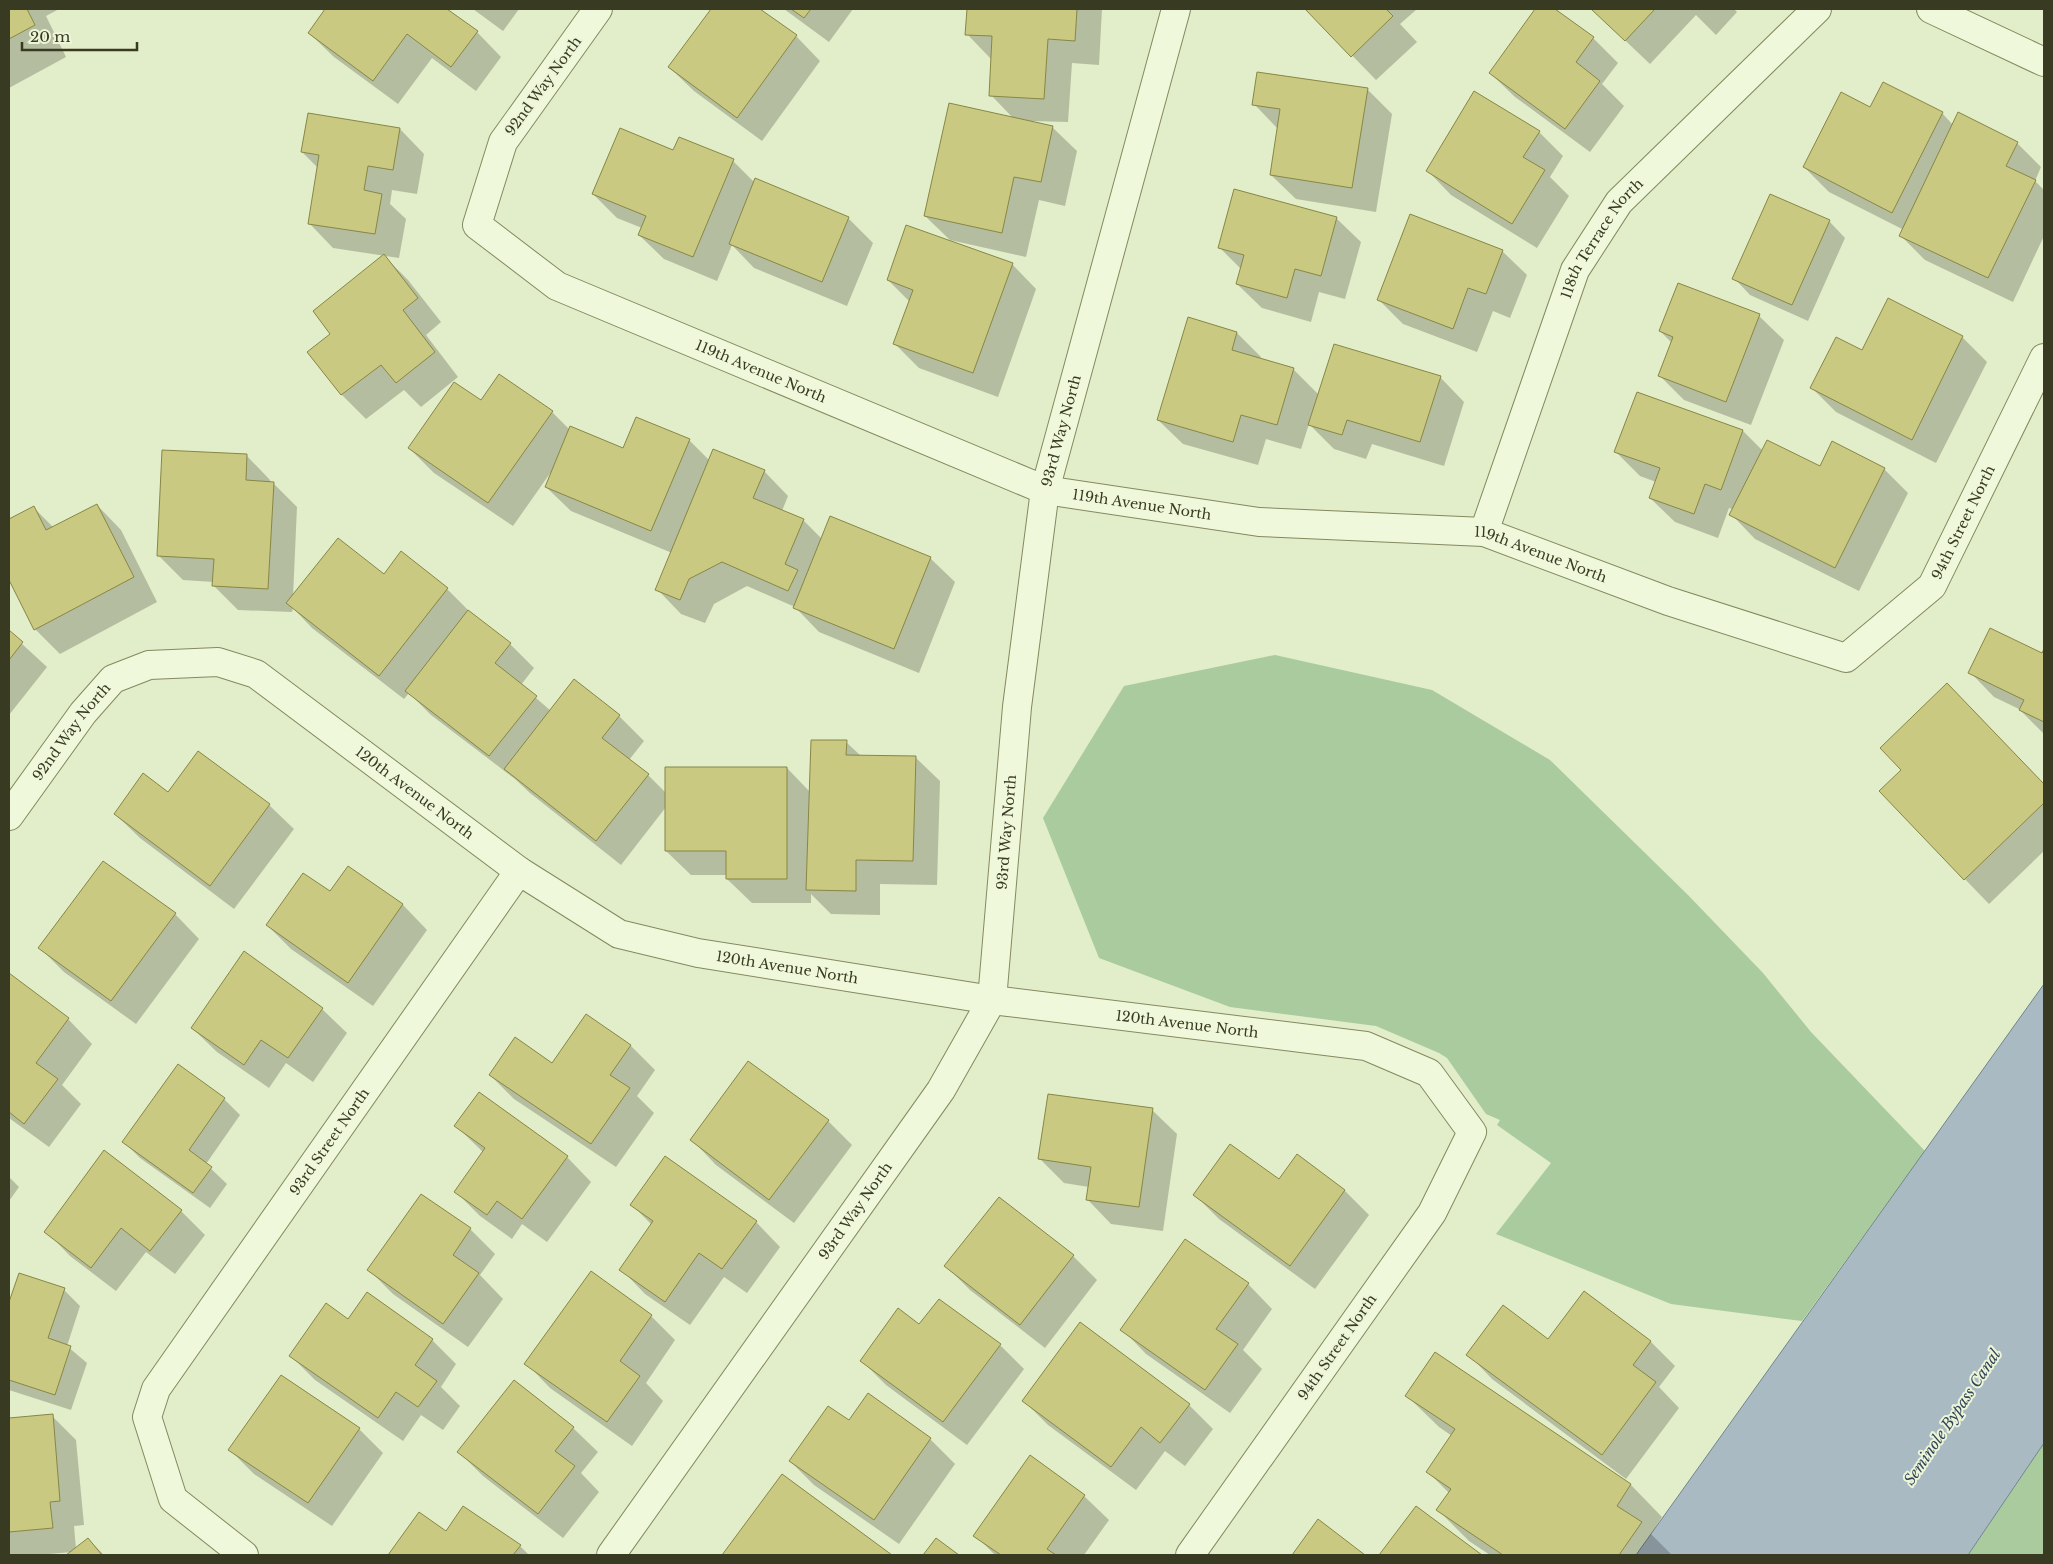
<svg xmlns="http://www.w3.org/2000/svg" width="2053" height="1564" font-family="'Libre Baskerville',serif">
  <rect width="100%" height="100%" fill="#e2edc9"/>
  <g fill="#aacb9d">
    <polygon points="1275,655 1432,690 1550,760 1688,895 1763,973 1811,1032 1925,1151 1802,1321 1671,1304 1496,1234 1551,1163 1497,1125 1500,1120 1486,1114 1447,1058 1439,1053 1376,1026 1230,1007 1099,958 1043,818 1124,686"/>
    <polygon points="2044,1443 2044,1555 1968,1555"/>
  </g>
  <polygon fill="#aabac2" stroke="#708590" points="2044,984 2044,1443 1968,1555 1636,1555"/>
  <g fill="#0003">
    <polygon points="9,9 59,9 46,16 66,57 9,88"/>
    <polygon points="327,9 445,9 477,32 501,57 476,91 432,58 398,104 334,57 309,33"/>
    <polygon points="473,9 519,9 503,31"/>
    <polygon points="712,9 758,9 796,36 820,61 762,141 694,91 669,67"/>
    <polygon points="784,9 853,9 829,42"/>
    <polygon points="968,9 1102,9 1099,65 1072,63 1068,122 1032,121 1032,122 1052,127 1077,151 1065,206 1039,200 1026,257 950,240 925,216 1013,118 991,95 991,59 967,34"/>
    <polygon points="1307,9 1417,9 1400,24 1417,42 1376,80"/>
    <polygon points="1537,9 1553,9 1593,38 1618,63 1602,84 1624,106 1590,152 1515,97 1490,73"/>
    <polygon points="1592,9 1734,9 1737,12 1716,35 1696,15 1650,64"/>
    <polygon points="1367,89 1392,114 1376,212 1296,199 1271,175 1278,129 1254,104"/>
    <polygon points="1871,109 1942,113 1953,125 2017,143 2041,167 2035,181 2044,190 2044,236 2013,302 1925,260 1901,236 1904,230 1829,192 1804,167"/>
    <polygon points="309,114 400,129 424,154 417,194 392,190 390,204 406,219 399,258 333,248 309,223 318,168 302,152"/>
    <polygon points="1539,132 1563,156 1550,177 1569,196 1537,248 1451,195 1427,170"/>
    <polygon points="673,152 733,161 755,183 848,218 873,243 847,306 754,268 732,245 717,281 664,259 639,235 642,228 617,218 593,194"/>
    <polygon points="1336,218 1361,242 1345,299 1319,292 1311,322 1262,308 1237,284 1241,269 1219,247"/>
    <polygon points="1829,221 1845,238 1808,321 1750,295 1734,278"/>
    <polygon points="1502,251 1527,275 1510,318 1493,311 1477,352 1403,324 1379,300"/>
    <polygon points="384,256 408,280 441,322 426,335 458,377 421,407 404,390 366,419 342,395 309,352 332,334"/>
    <polygon points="1012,264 1036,289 998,397 919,368 895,344 910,302 888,280"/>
    <polygon points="1888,300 1963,338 1987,362 1936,463 1836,412 1812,388 1862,351"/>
    <polygon points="1759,316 1784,340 1751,425 1684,400 1660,376 1672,343 1660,331"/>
    <polygon points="1237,333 1261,357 1260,359 1293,369 1319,395 1440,377 1464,402 1444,466 1372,444 1366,459 1334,449 1309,424 1301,449 1266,439 1258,465 1183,444 1158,420"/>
    <polygon points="1637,394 1743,431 1763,451 1820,468 1884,469 1908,493 1859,591 1755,539 1731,514 1733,509 1729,508 1718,538 1675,522 1650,498 1656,482 1640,476 1616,452"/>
    <polygon points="481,401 552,412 570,430 624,449 689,440 710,461 764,471 788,496 782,511 803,520 822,539 930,558 955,582 919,673 819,632 795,607 747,586 714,604 705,623 681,614 657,589 672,553 571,511 546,487 551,472 513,526 434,473 409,448"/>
    <polygon points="246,455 270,480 270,483 273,483 297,507 293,597 384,575 447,589 471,613 510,644 534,668 521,685 551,711 574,681 619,716 644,741 629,760 648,775 666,793 787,768 810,792 846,742 861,756 915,757 940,781 937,885 880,884 880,915 831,914 811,894 811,903 752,903 727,879 727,875 691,875 666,851 666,807 621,865 530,793 515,779 431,715 409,693 404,699 312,628 293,608 292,612 238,610 213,585 214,582 183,580 159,556"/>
    <polygon points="97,505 121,530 157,602 60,654 35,629 9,577 9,521 34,508 54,528"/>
    <polygon points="9,632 47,667 9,715"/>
    <polygon points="2044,652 2044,734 2019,709 1994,697 1970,672 2043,655"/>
    <polygon points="1972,709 2044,785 2044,851 1989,904 1880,791"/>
    <polygon points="198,753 269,805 294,829 234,909 140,838 115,814 168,794"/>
    <polygon points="103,862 175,914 199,939 136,1024 64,972 40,948"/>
    <polygon points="349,868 403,905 427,930 373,1006 291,949 267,925 330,893"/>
    <polygon points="244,953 322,1009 347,1033 313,1082 286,1063 269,1088 217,1052 192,1028"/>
    <polygon points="9,975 68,1019 92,1044 62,1085 81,1104 49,1147 9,1118"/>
    <polygon points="586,1016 631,1046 655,1070 637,1096 654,1113 616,1167 514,1099 490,1075 553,1064"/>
    <polygon points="224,1099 240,1115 206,1164 227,1184 210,1208 140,1158 124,1142"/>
    <polygon points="1152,1110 1177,1134 1163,1231 1111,1224 1087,1199 1089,1187 1064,1183 1040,1159"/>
    <polygon points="828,1121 852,1145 794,1223 716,1165 692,1140"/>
    <polygon points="456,1126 567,1157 591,1182 547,1242 522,1224 512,1239 480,1216 456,1192 484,1153"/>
    <polygon points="1297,1156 1345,1191 1369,1215 1315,1289 1219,1219 1195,1195 1279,1181"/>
    <polygon points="665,1158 756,1222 780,1247 747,1293 724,1277 690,1325 645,1294 621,1269 652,1225 632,1205"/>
    <polygon points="9,1177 19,1187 9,1201"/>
    <polygon points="421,1195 470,1229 495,1254 480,1275 503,1299 468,1347 393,1294 369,1270"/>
    <polygon points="181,1211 205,1235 175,1274 146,1252 116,1291 70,1256 46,1231"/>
    <polygon points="1073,1256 1097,1280 1045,1348 970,1290 946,1266"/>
    <polygon points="19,1275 64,1290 80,1306 67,1346 87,1363 71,1410 9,1390 9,1306"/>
    <polygon points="1248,1284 1272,1309 1243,1350 1262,1369 1230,1413 1146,1354 1122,1329"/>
    <polygon points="1584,1293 1651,1342 1675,1366 1659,1387 1679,1408 1626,1479 1492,1379 1468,1354 1548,1341"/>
    <polygon points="651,1316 675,1340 646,1383 663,1401 632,1446 550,1388 526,1363"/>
    <polygon points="348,1320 432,1340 456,1364 441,1387 460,1406 443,1430 421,1415 403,1441 315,1380 290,1355"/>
    <polygon points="919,1326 1000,1345 1024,1369 967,1445 886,1385 862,1361"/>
    <polygon points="1435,1354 1631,1485 1662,1517 1651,1534 1672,1555 1490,1555 1469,1541 1438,1510 1449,1493 1428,1472 1452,1436 1439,1427 1407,1396"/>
    <polygon points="869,1395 930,1439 955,1464 899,1544 814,1485 790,1461 849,1422"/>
    <polygon points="1024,1401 1189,1405 1213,1429 1185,1466 1165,1451 1136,1490 1048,1425"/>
    <polygon points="52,1416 76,1440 84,1525 74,1526 76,1549 88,1539 104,1555 68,1555 72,1552 38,1555 9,1555 9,1420"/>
    <polygon points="573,1428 598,1452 581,1473 599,1492 563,1538 483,1476 459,1452"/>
    <polygon points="359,1429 383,1453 332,1526 254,1474 230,1450"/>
    <polygon points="782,1476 889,1555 724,1555"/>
    <polygon points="1084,1496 1109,1520 1084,1555 995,1555 975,1535"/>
    <polygon points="1416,1507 1480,1555 1381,1555"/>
    <polygon points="419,1514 447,1533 520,1546 529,1555 389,1555"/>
    <polygon points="1319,1521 1363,1555 1294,1555"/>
  </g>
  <g fill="#c9c981" stroke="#878745">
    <polygon points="9,9 27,9 35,25 9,39"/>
    <polygon points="325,9 447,9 478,31 451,67 407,34 373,81 308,33"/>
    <polygon points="711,9 760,9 797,35 737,118 668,67"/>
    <polygon points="791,9 811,9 804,18"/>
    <polygon points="967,9 1077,9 1075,41 1048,39 1044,99 989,96 992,36 965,35"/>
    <polygon points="1305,9 1386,9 1393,16 1351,57"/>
    <polygon points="1535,9 1555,9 1594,37 1576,62 1600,81 1565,129 1489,73"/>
    <polygon points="1591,9 1655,9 1625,41"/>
    <polygon points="1257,72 1368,88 1352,188 1270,175 1280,109 1252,105"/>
    <polygon points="1883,82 1943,112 1892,213 1803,167 1841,92 1870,107"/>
    <polygon points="1474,91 1540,131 1523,157 1545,170 1512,224 1426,171"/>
    <polygon points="949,103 1053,126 1041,182 1014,177 1002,233 924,216"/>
    <polygon points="1958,112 2018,142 2006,166 2036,180 1988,278 1899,236"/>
    <polygon points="308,113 400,128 393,170 368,166 364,190 382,194 375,234 308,224 319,155 301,152"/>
    <polygon points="620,128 673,150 679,137 734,159 693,257 638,235 646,216 592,194"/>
    <polygon points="755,178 849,217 822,282 729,244"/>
    <polygon points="1234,189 1337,217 1321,276 1295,269 1287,298 1236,284 1244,255 1218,248"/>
    <polygon points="1770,194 1830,220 1792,305 1732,279"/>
    <polygon points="1410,214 1503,250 1486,294 1468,288 1453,329 1377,300"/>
    <polygon points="906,225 1013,263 973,373 893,344 913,290 887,280"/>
    <polygon points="384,254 418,298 403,310 435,352 396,383 381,365 341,395 307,352 330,334 313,311"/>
    <polygon points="1678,283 1760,314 1726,402 1658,376 1673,337 1659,331"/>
    <polygon points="1888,298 1963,336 1912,440 1810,388 1836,337 1862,350"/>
    <polygon points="1188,317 1237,332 1232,350 1294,368 1277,425 1241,415 1233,442 1157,420"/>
    <polygon points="1334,344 1441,376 1420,442 1347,420 1342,435 1308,425"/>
    <polygon points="499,374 553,411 488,503 408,448 454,382 481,400"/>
    <polygon points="1637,392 1743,430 1721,490 1705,484 1694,514 1649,498 1660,468 1614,452"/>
    <polygon points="636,417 690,439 651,531 545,487 570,426 623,448"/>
    <polygon points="1767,440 1820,466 1832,441 1885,468 1835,568 1729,515"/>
    <polygon points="713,449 765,470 753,498 804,519 785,564 798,570 788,591 722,562 689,579 680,600 655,590"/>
    <polygon points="162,450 247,454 246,480 274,482 268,589 212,586 214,559 157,556"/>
    <polygon points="97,504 134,577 34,630 9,580 9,519 34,506 46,530"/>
    <polygon points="830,516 931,557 894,649 793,608"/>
    <polygon points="338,538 384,574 401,551 448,588 379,676 286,603"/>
    <polygon points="468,610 511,643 495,663 537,696 489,756 405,691"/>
    <polygon points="1990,628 2042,653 2044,649 2044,722 2019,710 2024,700 1968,673"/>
    <polygon points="9,630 23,642 9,660"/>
    <polygon points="574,679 620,715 602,738 649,774 596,841 504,769"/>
    <polygon points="1947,683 2044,784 2044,803 1964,880 1879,791 1901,770 1880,748"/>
    <polygon points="811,740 847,740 846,755 916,756 913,861 856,860 856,891 806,890"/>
    <polygon points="198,751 270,804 210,886 114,814 143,773 168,792"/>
    <polygon points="665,767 787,767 787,879 726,879 726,851 665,851"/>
    <polygon points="103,861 176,913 111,1001 38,948"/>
    <polygon points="348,866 403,904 348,983 266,925 303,873 330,891"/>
    <polygon points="244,951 323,1008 288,1058 261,1040 244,1065 191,1028"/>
    <polygon points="9,973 69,1018 36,1063 58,1079 24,1124 9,1112"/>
    <polygon points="586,1014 631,1045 610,1075 630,1088 591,1144 489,1075 515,1037 552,1063"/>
    <polygon points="748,1061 829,1120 769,1200 690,1140"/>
    <polygon points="178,1064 225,1098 189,1150 212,1167 193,1193 122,1142"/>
    <polygon points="479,1092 568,1156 522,1219 497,1201 487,1215 454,1192 485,1148 454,1126"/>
    <polygon points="1048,1094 1153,1108 1139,1207 1086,1200 1091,1167 1038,1159"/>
    <polygon points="1230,1144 1279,1179 1297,1154 1345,1190 1290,1266 1193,1195"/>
    <polygon points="104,1150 182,1210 150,1251 121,1228 91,1268 44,1232"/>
    <polygon points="665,1156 757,1221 722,1269 699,1253 665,1302 619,1270 653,1221 630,1205"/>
    <polygon points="421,1194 471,1228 453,1255 479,1273 443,1324 367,1270"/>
    <polygon points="999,1197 1074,1255 1020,1325 944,1266"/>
    <polygon points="1185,1239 1249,1283 1216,1329 1238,1344 1205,1390 1120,1330"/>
    <polygon points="591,1271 652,1315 620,1361 640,1376 607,1422 524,1364"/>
    <polygon points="19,1273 65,1288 48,1338 71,1346 55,1395 9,1380 9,1302"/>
    <polygon points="1584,1291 1651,1341 1633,1365 1656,1382 1602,1455 1466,1355 1503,1305 1548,1339"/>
    <polygon points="367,1292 433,1339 415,1365 437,1381 418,1407 396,1392 378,1418 289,1356 326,1303 348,1319"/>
    <polygon points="939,1299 1001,1344 943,1422 860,1361 898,1308 919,1324"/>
    <polygon points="1080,1322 1190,1404 1160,1443 1141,1427 1111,1467 1022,1401"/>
    <polygon points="1435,1352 1631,1484 1617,1506 1642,1522 1619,1555 1503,1555 1436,1510 1451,1489 1426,1472 1455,1429 1405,1396"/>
    <polygon points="281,1375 360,1428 308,1503 228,1450"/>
    <polygon points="514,1380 574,1427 555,1451 575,1466 538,1514 457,1452"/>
    <polygon points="868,1393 931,1438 874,1520 789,1461 828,1406 849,1420"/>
    <polygon points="53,1414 60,1501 50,1502 53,1528 9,1532 9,1418"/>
    <polygon points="1030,1455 1085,1495 1047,1549 1056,1555 1001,1555 973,1536"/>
    <polygon points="782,1474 892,1555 722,1555"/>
    <polygon points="463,1506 521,1545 513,1555 388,1555 419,1512 446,1531"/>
    <polygon points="1416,1506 1482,1555 1379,1555"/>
    <polygon points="1318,1519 1365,1555 1292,1555"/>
    <polygon points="88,1538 102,1555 66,1555"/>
    <polygon points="936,1538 959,1555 923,1555"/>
  </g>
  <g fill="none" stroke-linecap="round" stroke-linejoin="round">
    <g stroke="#84895e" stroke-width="30">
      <g id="minor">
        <path id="s1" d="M598,9L503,142L477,225L557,286L1045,490L1259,522L1484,532L1668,601L1846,658L1932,586L2044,358"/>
        <polyline points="1931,9 2044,62"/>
        <path id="s2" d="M1484,532L1575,270L1619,202L1817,9"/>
        <path id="s3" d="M9,816L83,713L113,679L149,665L218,662L256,674L519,871L619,934L698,953L992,1000L1366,1046L1429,1073L1472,1132L1432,1213L1190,1555"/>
        <path id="s4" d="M244,1555L173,1499L147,1417L156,1389L519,871"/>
        <path id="s5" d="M611,1555L941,1090L992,1000L1017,707L1045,490L1176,9"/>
      </g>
    </g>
    <use href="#minor" stroke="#f0f8dc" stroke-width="28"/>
  </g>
  <g text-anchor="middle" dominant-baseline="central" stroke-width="4" stroke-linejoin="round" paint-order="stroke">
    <g font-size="14" fill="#383a21" stroke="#ecf5d8">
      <text transform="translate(543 86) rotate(-54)">92nd Way North</text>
      <text stroke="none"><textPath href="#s2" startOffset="318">118th Terrace North</textPath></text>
      <text stroke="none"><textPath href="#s1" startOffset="572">119th Avenue North</textPath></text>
      <text stroke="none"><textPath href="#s5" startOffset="1248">93rd Way North</textPath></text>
      <text stroke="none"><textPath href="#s1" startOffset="978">119th Avenue North</textPath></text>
      <text stroke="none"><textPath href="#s1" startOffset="1888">94th Street North</textPath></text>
      <text stroke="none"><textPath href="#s1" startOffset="1382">119th Avenue North</textPath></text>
      <text stroke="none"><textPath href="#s3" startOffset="105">92nd Way North</textPath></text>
      <text stroke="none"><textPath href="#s3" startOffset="518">120th Avenue North</textPath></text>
      <text stroke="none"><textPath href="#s5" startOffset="842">93rd Way North</textPath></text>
      <text stroke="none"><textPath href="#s3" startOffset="938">120th Avenue North</textPath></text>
      <text stroke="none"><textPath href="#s3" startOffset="1342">120th Avenue North</textPath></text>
      <text stroke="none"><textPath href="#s4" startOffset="508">93rd Street North</textPath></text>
      <text stroke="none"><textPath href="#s5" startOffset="422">93rd Way North</textPath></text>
      <text transform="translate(1337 1347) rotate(-55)">94th Street North</text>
    </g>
    <g font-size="15" font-style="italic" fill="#314459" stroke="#ecf5d8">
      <text transform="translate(1952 1417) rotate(-56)">Seminole Bypass Canal</text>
    </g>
  </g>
  <rect width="2053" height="1564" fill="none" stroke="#383a21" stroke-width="20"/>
  <path d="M22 42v8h115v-8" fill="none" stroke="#383a21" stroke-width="2.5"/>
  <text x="30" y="42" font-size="15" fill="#383a21" stroke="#ecf5d8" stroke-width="4" paint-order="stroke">20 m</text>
</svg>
